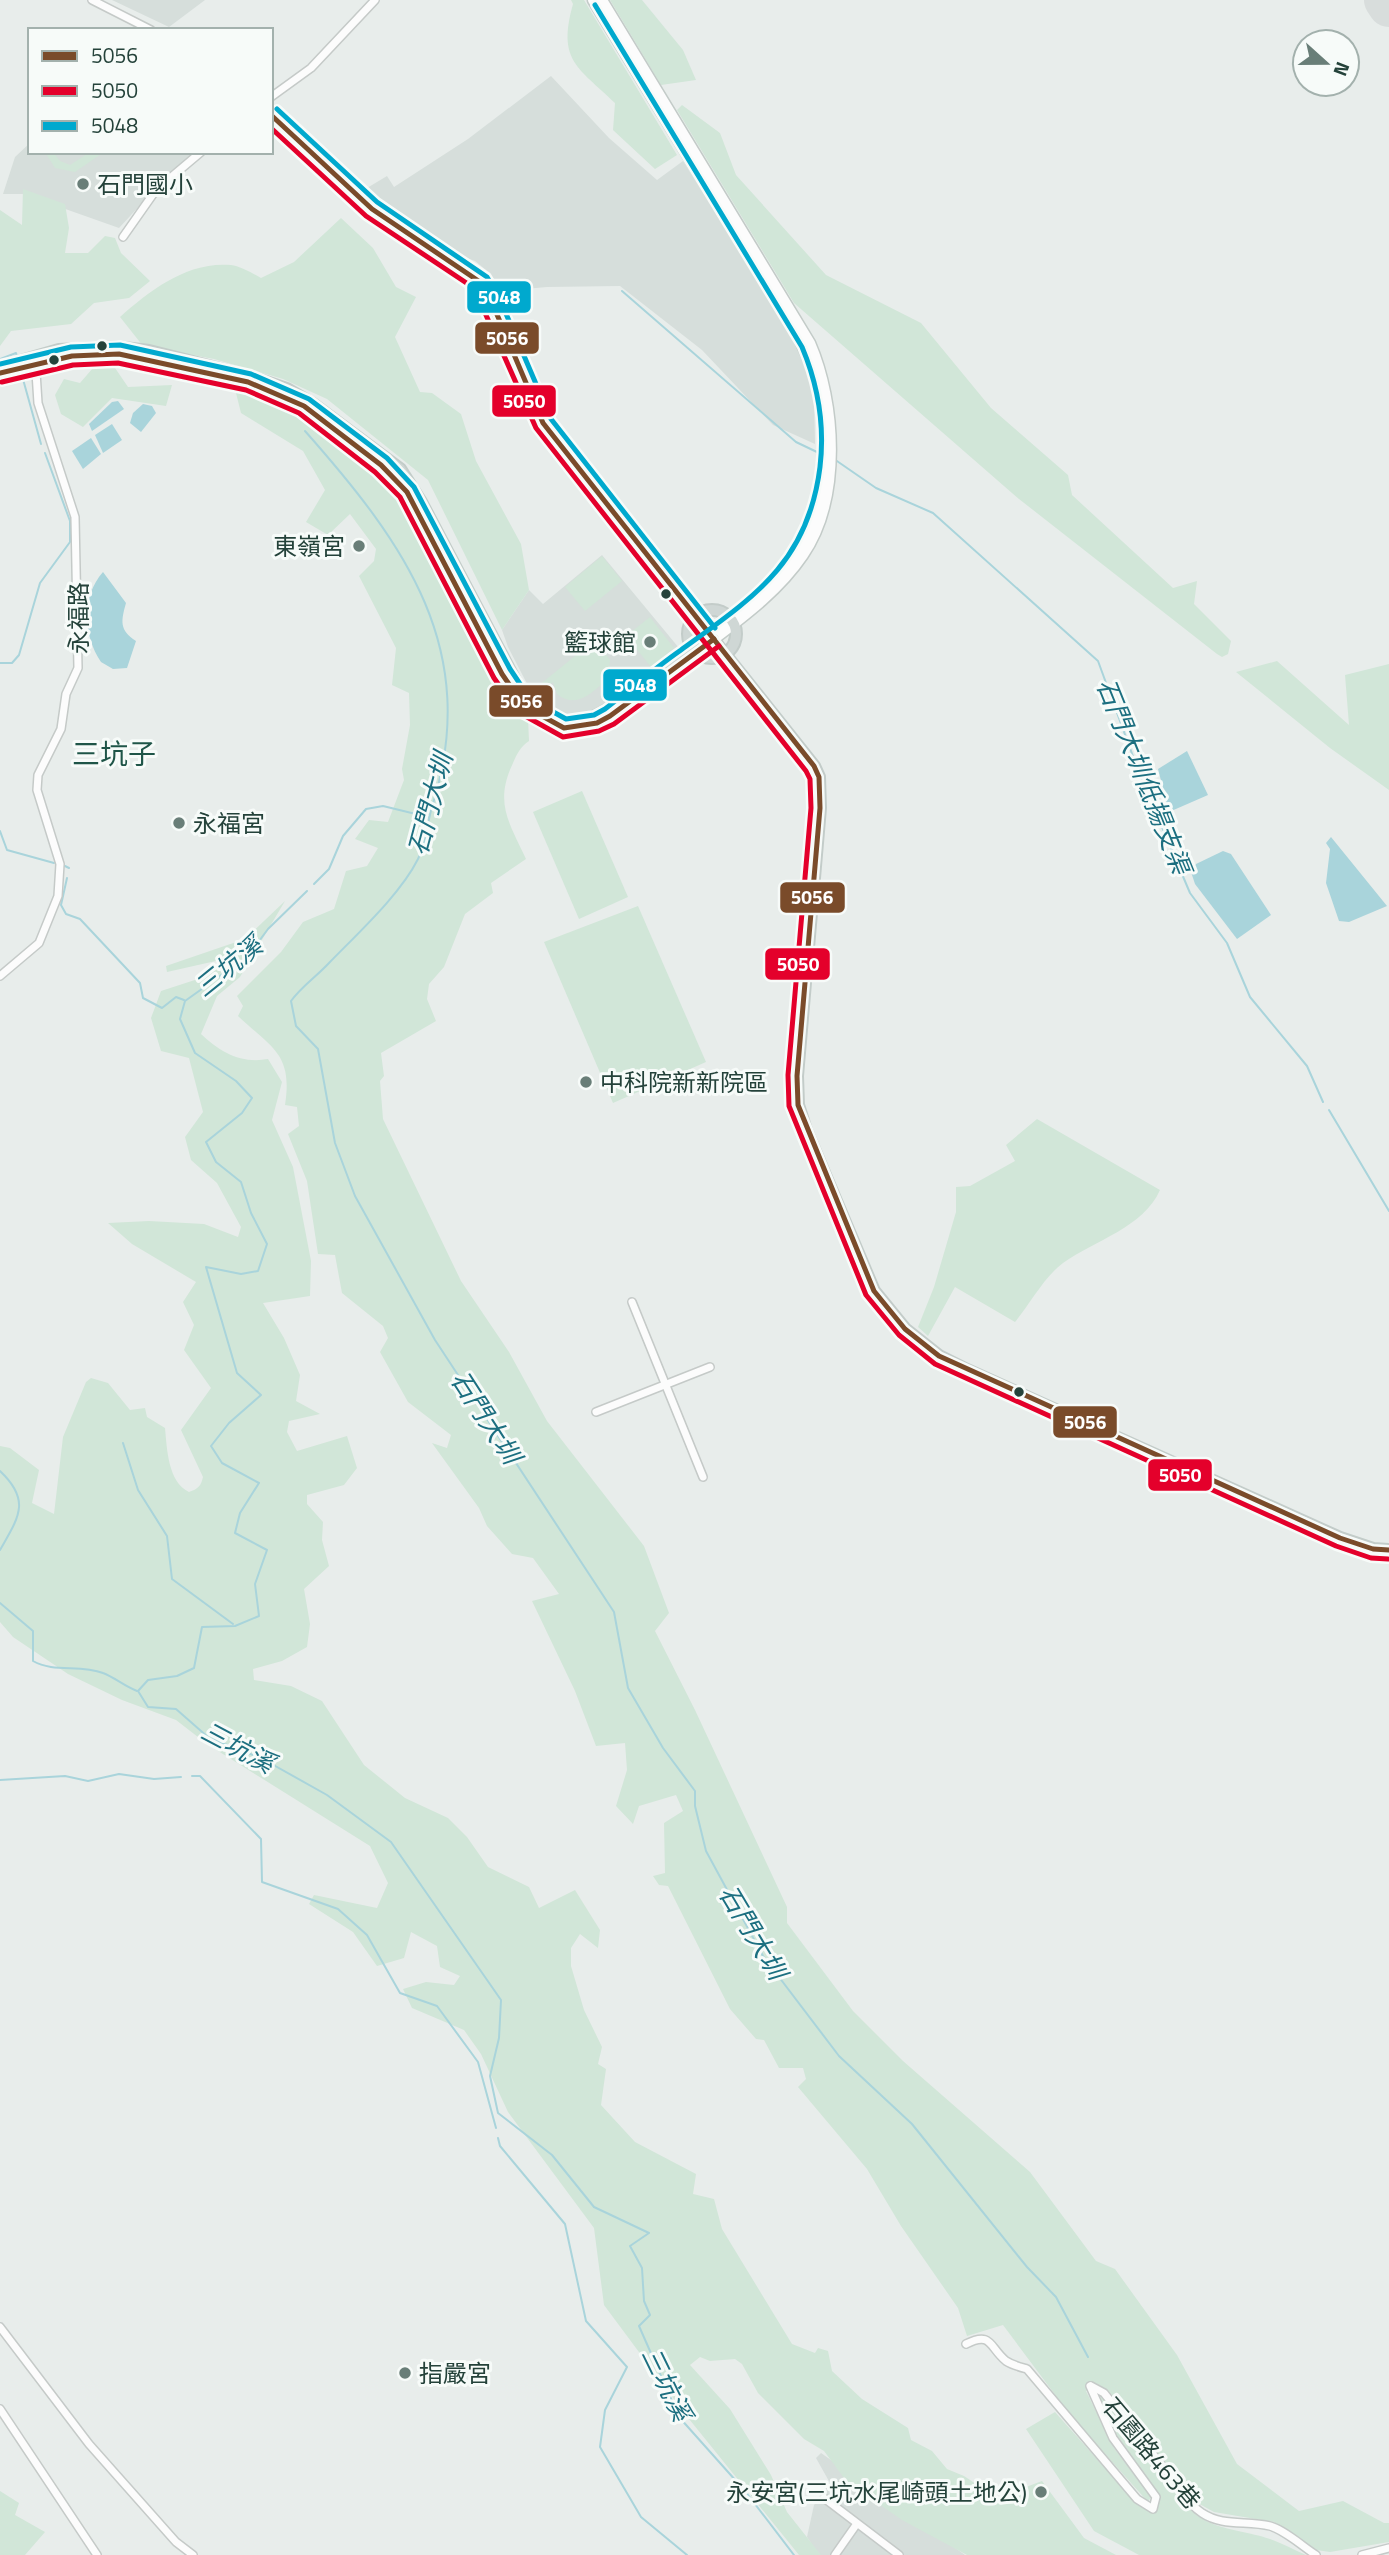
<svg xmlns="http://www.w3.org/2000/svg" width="1389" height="2555" font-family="'Titillium Web','Noto Sans TC',sans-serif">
  <rect width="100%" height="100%" fill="#e8edeb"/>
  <g fill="#d6dedb">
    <polygon points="112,0 205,0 169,27"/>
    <polygon points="551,76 609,138 657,180 683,161 798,344 814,395 815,444 773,425 702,350 620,286 547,287 493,292 486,270 475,261 437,247 367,198 367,188 387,176 394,187 468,139"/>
    <polygon points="30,143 30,152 195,152 168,175 119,228 23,194 3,194 15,157"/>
    <polygon points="602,555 679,648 610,706 594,713 569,718 537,703 508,647 502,630 529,590 543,604"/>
    <polygon points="821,2453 965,2555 819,2555 807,2537 814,2505 830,2483 816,2458"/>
  </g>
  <g fill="#d1e6d8">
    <path d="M571,0H584L677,155L655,169L613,130L615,103C578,67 557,61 573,4Z"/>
    <polygon points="610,0 642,0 683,50 696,80 661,85"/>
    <polygon points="682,105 720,133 736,175 826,275 921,323 991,408 1068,475 1072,495 1173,588 1197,581 1194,604 1231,641 1228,654 1222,657 1217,654 1019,499 794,303 677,110"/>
    <polygon points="45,152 53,152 60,161 70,165 90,152 104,152 75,172 55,168"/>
    <polygon points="23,189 65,204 69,228 65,253 88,253 105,236 115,238 121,253 150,281 129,298 94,303 71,324 11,331 0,346 0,210 22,225"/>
    <path d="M341,218L373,248L396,287L416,297L395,337L420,392L432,393L461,414L476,461L521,544L529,590L502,630L428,480L327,399L283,379L214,359L143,346L120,317C150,290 188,261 231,265C240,266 252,273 261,278L294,262Z"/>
    <polygon points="113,365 128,387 172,385 166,406 112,398 83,427 61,414 55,395 64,379 80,383 93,368"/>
    <path d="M235,389L281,400L310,418L363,455L402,495L432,547L506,697L528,718L529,741C520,747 517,754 513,763C494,803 509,822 526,859L491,883L493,893L465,914L444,967L429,984L427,999L436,1021L381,1053L384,1076L380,1081L383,1119L461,1281L509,1352L547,1421L644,1546L669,1613L655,1631L695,1710L787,1907V1923L853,2011L903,2061L1030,2172L1096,2261L1115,2269L1177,2355L1237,2464L1299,2511L1343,2501L1384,2523H1389V2542L1330,2552L1316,2550L1274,2522L1214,2512L1194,2501L1111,2394L1096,2383L1086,2391L1114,2448L1151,2497L1148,2502L1071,2416L1003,2325L967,2336L958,2308L901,2226L867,2169L798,2087L806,2079L803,2068H779L764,2040L756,2039L730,2009L668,1886L659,1885L653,1876L665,1873L664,1823L683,1811L676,1795L639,1806L633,1824L616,1806L627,1770L625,1743L596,1746L575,1691L532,1601L559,1594L533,1558L512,1554L487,1526L479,1508L432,1443L447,1448L451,1435L408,1402L380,1352L388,1338L383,1326L342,1293L335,1255L318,1254L307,1181L288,1134L299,1126L297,1107L285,1105C293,1054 272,1048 238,1016L243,1006L237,996L281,952L303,922L334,909L346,871L367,866L378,848L355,839L369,820L388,822L404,780L402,769L410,725L409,693L392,685L396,648L359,576L374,561L376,549L350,514L328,535L306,522L325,490L303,451L241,413Z"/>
    <polygon points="602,556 622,581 585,611 565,587"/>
    <polygon points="650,617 674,648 651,667 626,636"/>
    <path d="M596,639L599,644L594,649L604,652L610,660L608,679C592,692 577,710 557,694L553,682L541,691L538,686Z"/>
    <polygon points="1277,661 1349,725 1345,675 1389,664 1389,790 1330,748 1236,672"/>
    <polygon points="582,791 628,897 579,919 533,812"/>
    <path d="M285,901L240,977L217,996L201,1034C220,1052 241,1064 268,1059L282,1082L272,1120L293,1167L311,1261L310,1296L263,1303L284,1338L300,1375L296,1401L320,1414L289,1421L287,1432L297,1451L347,1436L357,1468L344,1485L307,1495V1504L323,1522L322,1540L329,1566L304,1589L310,1624L307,1647L282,1661L253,1669L254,1680L291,1686L322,1701L364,1765L405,1798L448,1818L467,1837L488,1867L529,1887L539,1908L575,1890L600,1930L598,1948L580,1934L571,1948V1966L584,2010L602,2047L598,2064L606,2069L601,2105L635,2142L696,2174L693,2194L714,2199L722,2229L792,2344L815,2353L818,2348L828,2351L832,2371L862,2399L908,2428L911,2440L932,2451L947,2469L964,2476L997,2498L1042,2481L1084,2538L1116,2555H967L902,2520L847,2482L824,2451L804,2439L758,2393L742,2364L735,2359L710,2361L700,2357L690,2365L730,2409L771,2475L787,2512L821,2555H799L685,2414L604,2305L594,2228L508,2112L481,2054L464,2030L412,2008L403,1989L426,1982L454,1985L460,1976L440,1967L437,1946L411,1932L404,1958L377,1966L353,1932L309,1904L314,1895L377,1908L388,1883L370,1846L207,1744L176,1720L122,1700L68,1674L13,1637L0,1622V1446L10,1448L39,1470L32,1503L54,1514L63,1437L86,1382L91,1378L108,1383L130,1410L145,1408L147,1417L165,1428C167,1449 168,1482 189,1492C198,1489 201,1486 203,1477L181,1430L211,1388L184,1350L194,1325L183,1302L196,1282L132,1244L108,1223L149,1221L204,1224L238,1237L241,1227L217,1183L191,1160L185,1137L203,1112L189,1058L161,1051L151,1018L161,991L201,978L229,958L167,972L166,966L245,939Z"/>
    <polygon points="638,906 706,1062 613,1103 544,942"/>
    <path d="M1037,1119L1160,1190C1144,1227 1094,1241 1063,1263C1044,1277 1030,1304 1015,1322L955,1287L928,1336L918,1327L934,1287L956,1212V1187L970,1186L1015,1161L1006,1145Z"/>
    <path d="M1102,2396L1173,2485C1198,2533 1228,2525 1270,2539C1282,2543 1294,2550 1306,2555H1139L1094,2531L1026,2429L1055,2412L1137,2504L1154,2512L1160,2496L1116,2434L1098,2399Z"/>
    <polygon points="0,2491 19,2503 15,2515 45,2532 25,2555 0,2555"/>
  </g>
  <g fill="#a9d4db">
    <polygon points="118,401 124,409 92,431 89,424 112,402"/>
    <polygon points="143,404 152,406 156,413 141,432 130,423 133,413"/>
    <polygon points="112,424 122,440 103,453 95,435"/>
    <polygon points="91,438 101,454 83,469 72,451"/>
    <path d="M103,572L126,603C121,621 119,630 136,641L127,668L113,669L101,662C83,635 81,597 103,572Z"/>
    <polygon points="1187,751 1208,795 1169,812 1158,769"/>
    <polygon points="1331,837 1387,906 1349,922 1339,921 1326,883 1330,849 1326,843"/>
    <polygon points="1223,851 1231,854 1271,915 1237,939 1195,884 1191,872 1196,864"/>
  </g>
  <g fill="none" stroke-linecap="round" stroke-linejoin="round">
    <g stroke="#a9d4db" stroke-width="2">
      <polyline points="622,291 796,442 819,453"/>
      <polyline points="0,359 16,353 17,356"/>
      <polyline points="21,372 41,444"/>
      <path d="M305,431C405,544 482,650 432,807C427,823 426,844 418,859C400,895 357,934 329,963C316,977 302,986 291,1001L296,1026L318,1049L335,1143L355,1196L435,1340L614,1612L628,1688L663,1748L695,1791V1806L706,1851L763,1956L839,2056L912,2124L1027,2267L1056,2297L1088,2357"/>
      <polyline points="834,459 876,488 933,513 1098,661 1138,770 1190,893 1227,943 1250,997 1307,1066 1323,1102"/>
      <polyline points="0,663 12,663 19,655 40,583 70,542 70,521 45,453"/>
      <polyline points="0,831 7,850 54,863"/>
      <polyline points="65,866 69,868"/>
      <polyline points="67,878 61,905 66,914 80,919 140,983 143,998 162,1008 176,997 184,1000"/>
      <polyline points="314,884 329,869 343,836 366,809 383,806 428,817"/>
      <polyline points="307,891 268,929 248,956 185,1001 180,1019 195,1053 236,1081 252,1098 242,1113 206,1142 216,1162 241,1182 251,1213 267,1244 258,1271 241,1274 206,1267 237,1373 261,1395 229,1423 211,1446 222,1463 259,1483 240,1513 235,1533 267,1550 255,1584 259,1616 235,1626 202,1627 194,1668 177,1676 148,1680 138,1691 148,1707 176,1709 209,1738 261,1758 327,1795 391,1842 501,2000 499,2038 490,2076 498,2113 552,2155 594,2207 649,2233 630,2246 642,2268 644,2301 650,2315 639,2326 679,2417 745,2491 794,2555"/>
      <polyline points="1329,1110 1389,1211"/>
      <polyline points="123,1443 138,1490 167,1536 172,1579 233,1624"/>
      <path d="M0,1471C32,1501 18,1518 0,1550"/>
      <path d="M0,1603L33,1631V1661C54,1673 80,1664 103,1673C114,1677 124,1686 137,1691"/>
      <polyline points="192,1776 200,1776 261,1839 262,1882 338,1909 367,1935 400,1993 437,2006 478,2062 496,2128"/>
      <polyline points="0,1780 65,1776 88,1781 119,1774 154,1779 181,1777"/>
      <polyline points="498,2138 500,2146 565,2224 586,2321 627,2367 605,2410 600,2447 641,2517 687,2555"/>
    </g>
    <polyline stroke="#d8dddc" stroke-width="42" points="1385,0 1389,6"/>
    <g stroke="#c5cac8" stroke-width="10">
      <g id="minor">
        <polyline points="92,0 151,30"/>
        <polyline points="271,97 311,68 375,0"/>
        <polyline points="271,115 327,170 372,209 480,282 490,298 543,423 708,633"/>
        <polyline points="123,237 156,190 201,152"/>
        <polyline points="0,976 39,943 58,896 60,864 37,790 38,775 61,729 66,694 78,668 75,517 38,403 35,357"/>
        <polyline points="632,1302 703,1477"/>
        <polyline points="596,1412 710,1367"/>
        <polyline points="0,2327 89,2444 176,2542 193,2555"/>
        <path d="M966,2344C992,2331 989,2347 1006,2361C1012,2365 1020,2367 1027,2369L1137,2499L1153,2509L1156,2497L1113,2438L1090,2386"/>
        <path d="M1091,2386L1104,2393L1167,2472C1182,2485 1186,2503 1202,2513C1223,2527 1247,2520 1270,2526C1285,2530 1303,2547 1316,2555"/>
        <polyline points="0,2409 97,2555"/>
        <polyline points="824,2498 899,2555"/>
        <polyline points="835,2555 856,2525"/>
        <polyline points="1362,2555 1389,2548"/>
      </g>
    </g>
    <g stroke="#c3cbc8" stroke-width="13">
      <g id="secondary">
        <path d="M593,0L799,338C807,356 816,374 820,393C829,436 822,512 798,550C777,583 740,611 708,633"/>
        <path d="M602,0L810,343C836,403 842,498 803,555C780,589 747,614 714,639"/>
      </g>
    </g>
    <g stroke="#c3ccc9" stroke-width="14">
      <g id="primary">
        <polyline points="116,354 227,377"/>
        <path d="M0,367L59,350L116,347L149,351L252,377L287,389L313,404L400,469L421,502L518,686C530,700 549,720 570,722C605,726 675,654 708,633L814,766L819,777L820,808L797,1076L798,1105L806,1130L874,1291L905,1329L939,1356L967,1370L1340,1538L1373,1549L1389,1550"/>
        <polyline points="298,403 381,465 407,492 502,674 524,706 564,728 578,727"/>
        <circle cx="712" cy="634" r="24"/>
        <polyline points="649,687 714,639"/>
      </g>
    </g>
    <use href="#minor" stroke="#fcfcfc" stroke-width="7"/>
    <use href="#secondary" stroke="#fcfcfc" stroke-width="10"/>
    <use href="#primary" stroke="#cfd7d5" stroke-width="10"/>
    <g stroke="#f7fbf9" stroke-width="10">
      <g id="bus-1">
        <polyline points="271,115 372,209 480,282 490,298 543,423 814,766 819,777 820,808 797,1076 798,1105 874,1291 905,1329 939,1356 1340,1538 1373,1549 1389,1550"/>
        <polyline points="0,373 72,356 119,354 248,382 304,406 381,465 407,492 502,674 524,706 564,728 597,723 610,716 714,639"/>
      </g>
    </g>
    <g stroke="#f7fbf9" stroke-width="10">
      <g id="bus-2">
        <polyline points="271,128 366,216 474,288 536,428 806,771 810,779 811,808 788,1075 789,1106 866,1295 899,1335 935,1364 1336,1546 1371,1558 1388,1559"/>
        <polyline points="2,382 73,365 118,363 246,390 299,413 375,472 400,497 494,678 518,712 563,737 599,731 614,724 719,646"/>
      </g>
    </g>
    <g stroke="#f7fbf9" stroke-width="10">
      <g id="bus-3">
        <polyline points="277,109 377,202 487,277 498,295 551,419 715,628"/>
        <path d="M0,364L71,347L120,345L251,374L309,399L387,458L414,487L510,669L530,699L566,719L594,715L605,709C631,689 655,668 681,650C754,597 808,563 820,467C825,425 818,385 802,347L595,5"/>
      </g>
    </g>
    <use href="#bus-1" stroke="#7a4b2a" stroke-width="5"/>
    <use href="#bus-2" stroke="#e4002b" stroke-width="5"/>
    <use href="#bus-3" stroke="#00a9ce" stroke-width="5"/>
  </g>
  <g fill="#697e78" stroke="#f7fbf9" stroke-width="2.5">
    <circle cx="83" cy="184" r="7"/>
    <circle cx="359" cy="546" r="7"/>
    <circle cx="650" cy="642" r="7"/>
    <circle cx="179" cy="823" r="7"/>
    <circle cx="586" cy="1082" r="7"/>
    <circle cx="405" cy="2373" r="7"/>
    <circle cx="1041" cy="2492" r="7"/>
  </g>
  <g fill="#24423a" stroke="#f7fbf9" stroke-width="2.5">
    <circle cx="102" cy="346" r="6"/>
    <circle cx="54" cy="360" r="6"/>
    <circle cx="666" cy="594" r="6"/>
    <circle cx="1019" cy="1392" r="6"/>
  </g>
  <g text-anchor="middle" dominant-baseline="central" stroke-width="6" stroke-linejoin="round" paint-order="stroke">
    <g font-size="24" fill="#24423a" stroke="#f7fbf9" text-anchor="start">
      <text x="97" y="184">石門國小</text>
      <text x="345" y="546" text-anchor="end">東嶺宮</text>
      <text x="636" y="642" text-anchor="end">籃球館</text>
      <text x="193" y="823">永福宮</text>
      <text x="600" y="1082">中科院新新院區</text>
      <text x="419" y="2373">指嚴宮</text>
      <text x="1027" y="2492" text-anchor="end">永安宮(三坑水尾崎頭土地公)</text>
    </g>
    <g font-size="24" fill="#24423a" stroke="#f7fbf9">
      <text transform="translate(78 618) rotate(-90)">永福路</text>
      <text transform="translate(1152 2453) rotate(50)">石園路463巷</text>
    </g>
    <g font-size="26" font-style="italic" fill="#1c6f80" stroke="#f7fbf9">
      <text transform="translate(1144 776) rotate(68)">石門大圳低揚支渠</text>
      <text transform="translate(430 804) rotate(-75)">石門大圳</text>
      <text transform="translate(228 966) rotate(-39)">三坑溪</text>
      <text transform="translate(486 1417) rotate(57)">石門大圳</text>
      <text transform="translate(238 1747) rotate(28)">三坑溪</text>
      <text transform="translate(753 1932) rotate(59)">石門大圳</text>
      <text transform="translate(667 2384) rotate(64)">三坑溪</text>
    </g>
    <g font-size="28" fill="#1f5548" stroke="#f7fbf9">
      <text x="114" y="753">三坑子</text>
    </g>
  </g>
  <g stroke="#f7fbf9" stroke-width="2.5">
    <rect x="466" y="280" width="66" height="34" rx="7" fill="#00a9ce"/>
    <rect x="474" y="321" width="66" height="34" rx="7" fill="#7a4b2a"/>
    <rect x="491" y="384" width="66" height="34" rx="7" fill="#e4002b"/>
    <rect x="602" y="668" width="66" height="34" rx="7" fill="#00a9ce"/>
    <rect x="488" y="684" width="66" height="34" rx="7" fill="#7a4b2a"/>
    <rect x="779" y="881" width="67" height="33" rx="7" fill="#7a4b2a"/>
    <rect x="764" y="947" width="67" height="34" rx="7" fill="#e4002b"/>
    <rect x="1052" y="1405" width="66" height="34" rx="7" fill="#7a4b2a"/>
    <rect x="1147" y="1458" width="66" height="34" rx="7" fill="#e4002b"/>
  </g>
  <g font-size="19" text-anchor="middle" font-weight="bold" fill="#fff">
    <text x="499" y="304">5048</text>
    <text x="507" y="345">5056</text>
    <text x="524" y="408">5050</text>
    <text x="635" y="692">5048</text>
    <text x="521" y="708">5056</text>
    <text x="812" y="904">5056</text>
    <text x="798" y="971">5050</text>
    <text x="1085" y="1429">5056</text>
    <text x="1180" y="1482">5050</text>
  </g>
  <rect x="28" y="28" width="245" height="126" fill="#f7fbf9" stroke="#a3b1ad" stroke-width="2"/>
  <rect x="42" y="51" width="35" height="10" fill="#7a4b2a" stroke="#a3b1ad" stroke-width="2"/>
  <text x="91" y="63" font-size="21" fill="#24423a">5056</text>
  <rect x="42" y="86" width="35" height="10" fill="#e4002b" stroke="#a3b1ad" stroke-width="2"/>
  <text x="91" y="98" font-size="21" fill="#24423a">5050</text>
  <rect x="42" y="121" width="35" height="10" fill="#00a9ce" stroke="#a3b1ad" stroke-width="2"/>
  <text x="91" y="133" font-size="21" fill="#24423a">5048</text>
  <g transform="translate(1326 63) rotate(111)"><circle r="33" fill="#f7fbf9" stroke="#a3b1ad" stroke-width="2"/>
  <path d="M0-5L12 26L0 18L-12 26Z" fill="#697e78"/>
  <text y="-10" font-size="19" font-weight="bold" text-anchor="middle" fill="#24423a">N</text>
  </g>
</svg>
